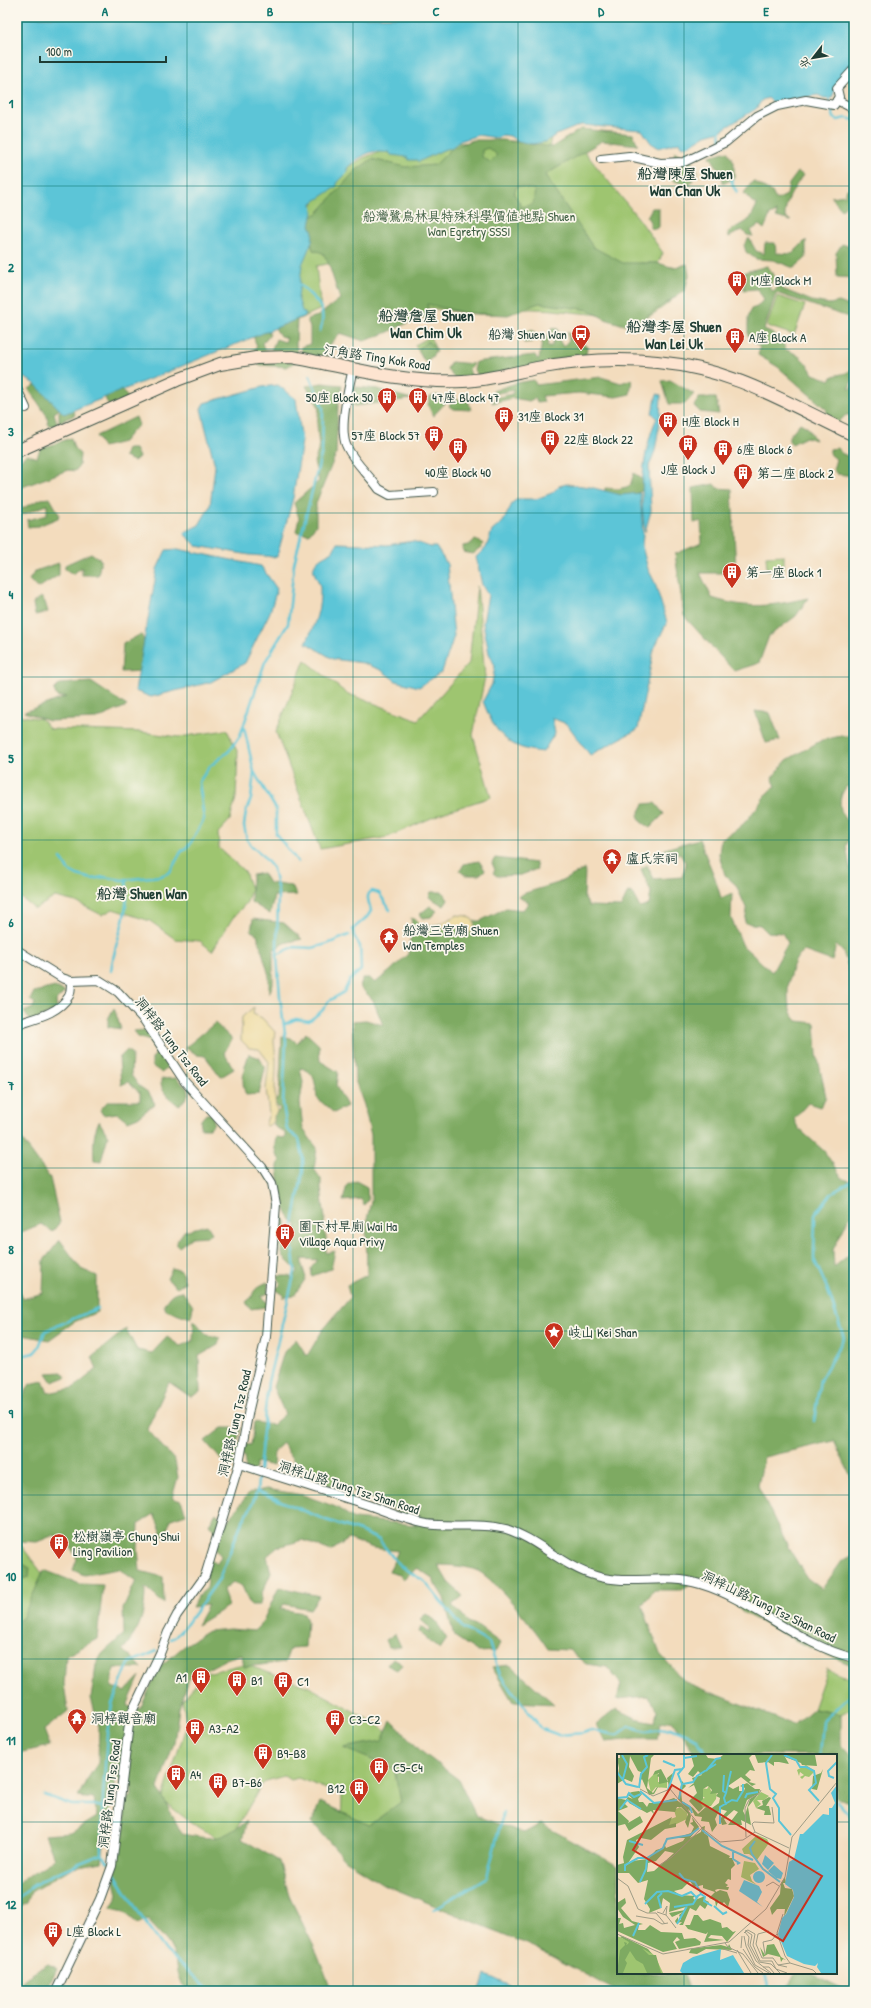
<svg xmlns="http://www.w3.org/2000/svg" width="871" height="2008" font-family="'Patrick Hand','LXGW WenKai TC',sans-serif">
  <rect width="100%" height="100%" fill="#fbf7ec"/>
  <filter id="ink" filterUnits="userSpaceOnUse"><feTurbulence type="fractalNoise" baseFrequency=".025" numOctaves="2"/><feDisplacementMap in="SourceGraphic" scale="8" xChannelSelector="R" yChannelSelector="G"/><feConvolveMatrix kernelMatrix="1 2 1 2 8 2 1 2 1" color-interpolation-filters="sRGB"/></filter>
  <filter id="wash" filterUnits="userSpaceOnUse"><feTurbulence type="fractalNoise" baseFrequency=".012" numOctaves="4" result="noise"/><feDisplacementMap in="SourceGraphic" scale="16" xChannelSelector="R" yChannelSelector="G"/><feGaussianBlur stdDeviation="0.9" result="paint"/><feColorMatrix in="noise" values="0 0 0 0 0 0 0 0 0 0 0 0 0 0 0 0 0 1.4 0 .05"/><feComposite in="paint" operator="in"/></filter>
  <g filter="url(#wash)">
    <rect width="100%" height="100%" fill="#f3dcbd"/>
    <g fill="#9ec570" stroke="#5e8152">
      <path d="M551,138L542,186L559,198L545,175L584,151L639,219L663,253L658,263H640L673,267L678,269L684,288C672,301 652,318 634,323C620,326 607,315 593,314C574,313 554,309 535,309C522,308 509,313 496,314C472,316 447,310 423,307L384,333L370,339C345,328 338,287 332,263L316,266L321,309L297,320L299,260L304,225L315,200L332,181L349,167L363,158L385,150L456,143L517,141L532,144Z"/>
      <polygon points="777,296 805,305 794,335 767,326"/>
      <polygon points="430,337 437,352 423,359 415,345"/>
      <polygon points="784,555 784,570 767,570 766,556"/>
      <polygon points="477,586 485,677 473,735 491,797 445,812 388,837 320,849 276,732 305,660 346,693 418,720 469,663"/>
      <polygon points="17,715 41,719 50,729 141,732 179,737 227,730 238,753 236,798 230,820 218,833 219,848 245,872 251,889 247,902 232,919 212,951 200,941 175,939 150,921 113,909 102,915 76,902 55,897 35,909 21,898 17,898"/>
      <polygon points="17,1540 54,1589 17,1645"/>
      <polygon points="244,1664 309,1687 379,1725 445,1790 365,1838 341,1828 342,1795 298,1778 290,1780 284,1776 266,1781 261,1786 227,1844 189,1821 162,1800 187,1724 182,1700 206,1673"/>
      <polygon points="827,1669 851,1679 854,1688 854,1707 841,1714 813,1709"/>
    </g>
    <g fill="#7eaa62" stroke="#4e744b" fill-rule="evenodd">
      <path d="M581,129L633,134L638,145L602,141L545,175L593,247L623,263H658L674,268L687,264L689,275L685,290L643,319L624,325L605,319L589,310L539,303L508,315L465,313L427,304L431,321L421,317L386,333L364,341L340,333L329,346L326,361H303L301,347L310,344V328L307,319L318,316L340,299L328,262L323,253L313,250L307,228L309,218L318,213L355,171L372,159L406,167L435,165L452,148L473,140H502L552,147ZM488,148L497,155L490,162L482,157V150ZM517,186L535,190L533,204L522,207L514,194Z"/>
      <polygon points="675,151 692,162 698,172 689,186 672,180 671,172"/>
      <polygon points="727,151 734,162 734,178 723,184 722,174 710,156"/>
      <path d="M798,172L803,175C795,187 784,202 785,217L791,221L776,217L777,212L770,215L764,229L759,225L750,231L753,236L747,235L742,230L729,237L728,232L750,219L757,205L751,201L744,193L753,181L772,192L776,200L787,195L789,184Z"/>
      <polygon points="847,189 852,190 854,203 848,202 842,210 831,197 845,195"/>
      <polygon points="652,208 659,208 659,227 655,229 650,228 650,222 647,217"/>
      <polygon points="749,238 756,251 764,254 765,243 775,243 776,253 792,254 806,240 806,258 794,268 773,260 756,259 746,252 744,245"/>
      <polygon points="854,242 854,278 837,277 836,253 842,244 851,247"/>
      <path d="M767,266L775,277L769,288L773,291L785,282L782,289L812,301L829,304L839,302L854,308V319L776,293L764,330C775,334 782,339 786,350C798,353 808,363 813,374L830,380L833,376L846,373L853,369L854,374L849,389L854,387V415H846L832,428L826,425L827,410L778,367L758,355L760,348L748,336V318L751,309L757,307L764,299L757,289L744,290L745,272Z"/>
      <polygon points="297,319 296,344 298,360 287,367 259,365 254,361 231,359 252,351 257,347 253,335 267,327 270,335 262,343 264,349 271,351 276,339 285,342 287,338 280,336 275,328"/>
      <polygon points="551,328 558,329 558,338 563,347 569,340 567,332 587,347 586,355 479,377 474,370 476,362 482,361 535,355 538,360 539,359 543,337 547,335 549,339 547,346 552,346 554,339"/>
      <polygon points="533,330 536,335 532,342 524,343 522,335 527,331"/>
      <polygon points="428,341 435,349 433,356 425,362 419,352 420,347"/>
      <polygon points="451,362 474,364 469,369 473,380 455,379 447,369"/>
      <polygon points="601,377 621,383 632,379 630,394 616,397 579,393 542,396 544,402 537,403 535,398 529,401 513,398 492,403 495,398 512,394 514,390 494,394 493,391 516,383 534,380 536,385"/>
      <polygon points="670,380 694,394 685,404 669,404 662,381"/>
      <polygon points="117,382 128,398 109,406 105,398 109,386"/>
      <polygon points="322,383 342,385 338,407 336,454 316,503 316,525 309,534 296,532 299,518 294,503 319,481 314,462 319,448 317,424 319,407 306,386"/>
      <polygon points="37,384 58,402 60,409 54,413 58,426 48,425 47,416 29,389"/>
      <polygon points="356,387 377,389 411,399 355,406 351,403"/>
      <polygon points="437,395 448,400 433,416 428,405 430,397"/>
      <polygon points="699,398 716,398 719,414 700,412 694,406"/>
      <polygon points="453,399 468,400 471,410 453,409 449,406"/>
      <polygon points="71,406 75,415 59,422 59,412 63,407"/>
      <polygon points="136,417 139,425 133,430 123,442 103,447 96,436"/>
      <polygon points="800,423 807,427 815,440 806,437 792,444 789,441 789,436"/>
      <polygon points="71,438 74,448 80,454 79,466 75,471 68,470 17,489 17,463 27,454 37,458 40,449"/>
      <polygon points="837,448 841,453 854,459 854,476 837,474 833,470 836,459 830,454 830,449"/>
      <polygon points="127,449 135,449 139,457 134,461 124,457"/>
      <polygon points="634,473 647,483 645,489 627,499 605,495 605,488 618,489 630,486"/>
      <path d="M714,484L717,488L732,489L736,573H700L712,598C750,610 770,606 808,598L796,616L769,636L759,663L734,671L684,616L675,554L702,543L701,521L694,523L693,488Z"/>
      <polygon points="50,498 59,514 58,518 38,526 28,527 27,520 47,515 47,505 21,515 17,511 41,499"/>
      <polygon points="475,540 483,543 481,548 473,554 463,552 463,546 468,545"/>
      <polygon points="91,553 101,560 98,575 82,575 82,567 73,574 65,569 65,565"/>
      <polygon points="59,563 59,575 38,588 29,580 35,571"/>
      <polygon points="41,597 45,602 48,612 35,615 33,603"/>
      <polygon points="141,634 149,652 146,671 121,672 123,644"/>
      <polygon points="91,682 127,706 97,719 49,721 24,712 66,697 57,697 54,690 60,684"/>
      <polygon points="755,711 770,713 780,740 766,743"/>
      <path d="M841,736H854V788L847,786C835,800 840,818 854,828L846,846L851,873L854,876V973L850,972L843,952L836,945L832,961L804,951C789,960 785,994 790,1010C791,1014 795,1018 797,1021L815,1023L817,1054L826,1097L820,1107L808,1103L794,1119L798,1128L824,1151L843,1179L854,1182V1208L833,1250L834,1267L850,1254L854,1255V1483L834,1441L764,1457L758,1486L788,1547L807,1578L822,1589L842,1561L854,1555V1666L804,1645L742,1612L705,1576L680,1590H654L642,1605L660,1654L685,1682L794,1725L813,1709L841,1714V1746L854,1757V1804L836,1797V1755H696L672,1720L660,1723L657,1739H636L606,1742L596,1725L616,1709L635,1718L655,1722L657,1710L648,1696L617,1699L621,1684L607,1667L586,1664L569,1650L548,1649C536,1630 496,1580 478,1571C467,1566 449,1565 438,1565L448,1582L463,1596L452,1605L468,1622L476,1625L500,1643L496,1651L478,1652L454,1636L444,1598L431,1577L417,1568L403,1579L400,1575L389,1572L398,1551L373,1548L349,1539L331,1551L303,1540L278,1547L267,1556L271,1573L262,1593L260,1605H250L242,1586L233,1582L223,1590L228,1606L197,1625L208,1605L192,1607L197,1597L207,1588L208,1580L199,1574L207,1558L217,1564L221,1556L210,1542L221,1537L209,1524L216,1513L226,1523L249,1493L266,1489L303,1495L336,1507L354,1519L417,1525C402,1516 386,1503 369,1497C325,1480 308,1492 283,1443L274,1451L273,1466L257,1462L254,1472L246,1471L244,1456L235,1451L234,1466L223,1462L205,1441L222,1428H241L237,1443L251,1445L254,1422L272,1425L285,1414L273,1387L284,1352L296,1339L307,1356L322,1331L350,1298L347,1285L367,1275L366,1224L371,1201V1135L364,1105L355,1080L352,1021L366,1020L383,1025L373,1000L360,987L363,978H370L375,983L390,971L408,954L410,940L413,933L411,918L417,920L421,931L429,926L440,924L444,929L466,927L475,931L474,921H480L506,908L523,910L529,902L518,897L522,894L558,883L585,869L584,897L589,906L621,907L628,892L632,893L640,908L649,905L651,892L641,869L647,865L654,879L682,877L686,864L680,854L664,855L665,849L699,839L715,878L721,898L732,893L731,918L743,946L772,972L788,943L782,933L767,932L760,925L745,923L747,910L736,885L725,875L719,854L721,839C735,832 745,824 754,811C762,802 765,792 776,786L772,778L787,760L822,740Z"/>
      <polygon points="655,803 664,814 650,828 641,822 638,815 644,804"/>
      <polygon points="495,858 536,863 537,869 521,875 497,876 493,873 495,870 492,863"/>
      <polygon points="479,861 485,870 479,875 465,875 460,871 464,864"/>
      <polygon points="263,873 269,883 291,886 297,895 274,896 270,914 251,902 252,875"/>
      <polygon points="431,892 443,892 448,900 444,906 429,897"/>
      <polygon points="430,906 437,911 431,917 423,918 420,914"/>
      <polygon points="253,919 284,923 302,939 284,943 273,950 273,984 269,994 269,976 257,934 251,931"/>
      <polygon points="55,987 65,992 56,1001 57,1010 31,1022 24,1012 33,1008 35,1003 30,1000 34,992"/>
      <polygon points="114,1008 121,1029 108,1027 108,1019"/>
      <polygon points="215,1023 232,1039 224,1053 234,1069 221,1077 205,1056 197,1055 186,1047"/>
      <polygon points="145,1030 155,1040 170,1064 162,1073 152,1066 152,1059 156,1053 150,1041 138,1037 133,1031"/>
      <path d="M306,1033L319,1045L320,1061L338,1072L336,1086L347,1106L334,1113L317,1098C315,1083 316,1071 300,1068L303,1082L300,1102L303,1129L317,1148L314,1169L321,1179V1189L325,1218L323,1230L326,1237V1253L335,1251L331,1269L312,1276L311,1268L318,1260L302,1259V1265L306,1278L294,1296L282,1297L284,1295L275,1289L281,1285L278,1276H290L292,1280L298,1271L283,1257L280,1245L283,1217L286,1221V1232L293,1235L297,1226C282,1212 281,1198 279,1179C279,1171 276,1167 280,1160C274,1152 274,1147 276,1137L285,1138V1133L274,1126V1116L280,1109L274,1102L279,1097L282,1036L291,1038L297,1043Z"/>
      <polygon points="127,1050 132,1054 131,1075 139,1086 149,1093 155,1104 138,1117 128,1121 117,1113 103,1115 100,1110 108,1101 140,1101 140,1093 128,1082 121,1085 119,1058"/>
      <path d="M249,1054L260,1058L265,1069L259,1094L246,1095C240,1081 244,1068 249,1054Z"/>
      <path d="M176,1078L189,1090L187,1097L179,1106C170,1098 160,1093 161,1079Z"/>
      <polygon points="206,1114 212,1114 214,1123 210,1128 200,1128 201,1120"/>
      <path d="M99,1121L108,1136L101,1161L94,1160C93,1146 93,1134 99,1121Z"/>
      <polygon points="17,1133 50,1178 60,1222 52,1232 41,1224 19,1233 17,1230"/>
      <polygon points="356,1181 367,1187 368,1200 364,1205 361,1199 343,1201 347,1185"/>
      <polygon points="207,1225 212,1233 208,1236 192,1237 179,1247 177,1245 177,1241 184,1231"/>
      <polygon points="60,1240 81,1269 97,1276 97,1312 74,1322 49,1340 17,1334 17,1285 23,1299 43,1293 44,1260"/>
      <polygon points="172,1268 181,1271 185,1282 177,1287 167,1279"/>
      <path d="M268,1282V1293L261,1297L268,1303L266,1307L250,1309L246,1302L252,1297C253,1289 260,1285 268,1282Z"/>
      <path d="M182,1291L193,1306L191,1318L166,1310L164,1305C169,1296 172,1292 182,1291Z"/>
      <path d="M194,1320L207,1335L220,1338L218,1345L199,1356L200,1392L191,1397L169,1382L147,1429L175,1461L178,1477L172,1498L181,1501L186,1514L171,1519L164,1538L154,1514L139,1524L138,1549L140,1571L163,1577L164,1604L145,1587C145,1616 140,1629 122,1651L131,1656L142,1668H114L112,1687L125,1692L140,1676L127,1706L140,1709L160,1666L187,1644L208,1631L230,1629L255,1631L261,1625L279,1587L319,1596L310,1609L284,1604L280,1609L304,1613L307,1621L305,1647L290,1648L285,1662L244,1667L242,1654L226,1659L189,1679L179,1708L174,1743L158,1788L182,1834C217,1840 218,1841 247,1821L242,1839L279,1861L290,1898L317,1953L332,1991H190C171,1978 180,1966 172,1950C167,1939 155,1929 148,1920L137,1923L124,1912L111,1909L118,1894L110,1862L120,1846L127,1801L132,1795L131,1784L116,1779L105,1836L102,1862L73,1867L31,1892L27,1903L17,1908V1883L55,1859L45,1835L71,1833L97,1817L94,1799L78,1797L86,1781L98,1763L99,1727L91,1698L96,1665L102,1654L124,1634L123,1609L136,1581L119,1569L84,1575L73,1570L77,1559L71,1547L54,1535L37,1542L17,1541V1401L21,1400L30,1384L43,1381L48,1393L73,1388L97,1369L92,1357L126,1329L137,1350L152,1353L167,1337L180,1346L193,1341Z"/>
      <polygon points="62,1372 66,1377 53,1382 47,1373"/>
      <polygon points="17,1561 30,1568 29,1577 17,1580"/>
      <polygon points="44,1570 80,1584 103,1585 97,1639 66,1656 64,1684 68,1711 44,1730 50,1746 18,1753 17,1622 23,1617"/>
      <polygon points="426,1614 435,1620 447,1639 440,1649 419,1632 421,1627 429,1633 429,1627 420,1619"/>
      <polygon points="395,1634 401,1647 389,1647 386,1640"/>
      <polygon points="393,1658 399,1661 402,1665 397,1670 387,1665"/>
      <polygon points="510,1665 554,1704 513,1702 492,1667"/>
      <polygon points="391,1720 422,1752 459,1780 476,1816 524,1833 541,1824 618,1866 618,1973 683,1973 691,1991 616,1991 534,1947 383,1884 345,1860 312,1822 320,1802 369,1825 401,1802 394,1769 343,1748 382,1741"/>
      <polygon points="48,1964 57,1968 51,1981 33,1991 24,1991 21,1982 27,1977"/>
      <polygon points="796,1973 810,1973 848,1991 784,1991"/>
    </g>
    <g fill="#eeda9e" stroke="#868c69">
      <polygon points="457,915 468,916 474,921 475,931 468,933 466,927 444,929 440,924"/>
      <path d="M254,1007L253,1014L262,1018L275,1032C272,1043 277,1054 276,1066C276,1081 273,1096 277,1112L274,1116V1121L268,1126L265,1125L269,1114L266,1088L269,1062L259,1049L249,1048L241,1040L242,1017Z"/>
    </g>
    <g fill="#5bc5d7" stroke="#3d8186">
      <path d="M17,17H854V62L837,84L832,98H824L818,95L773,103L768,98L762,100L756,109L720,131L706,135L690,145L683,147L679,142L659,148L651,143L642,130L581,125L556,135L545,142L532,144L517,141L510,136L503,135L497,138L478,135L460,141L451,148L443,150L418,162L417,160H409L407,157L391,155L389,152C384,153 375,151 372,152C362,155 355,161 347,168L348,172L338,182L336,187L312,203L313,212L310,225L313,232L312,241L302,265L298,298L302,311L306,314L305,316L64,414L34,383L17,374Z"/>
      <polygon points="278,385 296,399 302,441 293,498 277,557 250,555 197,546 183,533 199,525 210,506 215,466 201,409 204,403 262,387"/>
      <path d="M657,394L661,395L660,420L655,451L649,466L651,511L645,532C639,497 642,449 657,418L652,413Z"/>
      <path d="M567,484L590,487L621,495L640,493L643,534L642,546L648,569L655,583L667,622L654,649L638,729L590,755L567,724L552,718L555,733L543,752C508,749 495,734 483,701L492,684L495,666L489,653L483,623L488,595L482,585L476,557L486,548L492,531L503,522L513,502L518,499H536L552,493L559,486Z"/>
      <path d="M413,541L430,547H436L447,564L454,636L442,672L419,687L396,681L381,670L363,663L333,659L306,643C315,623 321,610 320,587C319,579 312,574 314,566C317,558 326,555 333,551L337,543L387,545Z"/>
      <polygon points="178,549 261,566 277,589 270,612 245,663 211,682 151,697 135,691 157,569 166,550"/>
      <polygon points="486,1975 511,1986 509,1991 479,1991"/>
    </g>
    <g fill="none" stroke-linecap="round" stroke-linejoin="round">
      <g stroke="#5bc5d7" stroke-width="2.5">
        <polyline points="829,98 834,118 838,120 846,118 854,120"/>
        <polyline points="720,131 721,140"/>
        <polyline points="731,178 733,186 737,192"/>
        <path d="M300,285C316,300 328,307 320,331"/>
        <polyline points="244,727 254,772 276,809 276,834 298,862"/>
        <polyline points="61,858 68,870 77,875 92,879 104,877 122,880 161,876 170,872 181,852 190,844 204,819 199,782 209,767 229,751 240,736 265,662 288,624 294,564 322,451 323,408 310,376"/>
        <polyline points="277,955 293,947 312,948 327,944 349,935"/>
        <path d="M111,971C115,938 131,913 126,879"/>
        <path d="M285,1024L296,1019L309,1021L322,1011L329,1001L344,992L349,981L361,970L360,946L354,936L353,929L367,917L371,911C370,904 364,895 372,891L379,893L390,910"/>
        <polyline points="17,1357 34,1353 39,1347 45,1331 98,1308"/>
        <polyline points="814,1421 820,1380 844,1338 827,1288 814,1259 815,1215 832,1193 852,1181 854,1177"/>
        <polyline points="257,1491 326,1520 360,1531 379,1540 400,1566 424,1581 463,1628 489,1643 500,1675 542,1729 559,1735 583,1733 591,1730 617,1735 629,1726 646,1731 671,1728 697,1739 707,1755"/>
        <polyline points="170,1639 175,1637 186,1625 219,1579 241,1524 251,1507 257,1491 268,1382 295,1271 291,1234 303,1171 303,1157 299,1139 287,1130 283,1104 286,1041 280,997 277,955 278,892 273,868 261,854 252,846 247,840 244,826 246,811 251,799 254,772"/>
        <polyline points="820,1755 823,1721 854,1691"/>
        <polyline points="44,1795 72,1805 94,1805 102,1807"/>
        <polyline points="836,1800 854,1820"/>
        <polyline points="108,1862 102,1854 102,1814 107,1734 112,1704 129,1663 157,1651"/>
        <polyline points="115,1874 140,1915 166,1951 210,1991"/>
        <path d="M17,1900C29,1881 81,1863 102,1854"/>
        <polyline points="434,1909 487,1877 503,1813"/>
        <polyline points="765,1973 769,1991"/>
      </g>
    </g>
  </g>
  <g filter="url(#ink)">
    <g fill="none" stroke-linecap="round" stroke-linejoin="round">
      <g stroke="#3f5549" stroke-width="10">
        <g id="minor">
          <polyline points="837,100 854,109"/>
          <polyline points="601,159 629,156 660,163 684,162 726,142 757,116 777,106 806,100 834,105 839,97 837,88 854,69"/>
          <path d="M353,368C349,387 338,430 347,447C354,462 369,475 379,489L390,495L434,492"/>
          <polyline points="17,389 26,408"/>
          <polyline points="17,950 62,978 71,981 99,980 118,992 144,1020 185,1082 262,1167 272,1183 276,1204 266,1337 249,1409 239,1464 205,1576 177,1615 168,1632 161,1651 130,1716 112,1866 100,1899 56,1991"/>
          <path d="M17,1024C35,1018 58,1014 69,996C71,992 71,986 71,981"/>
          <path d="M239,1464C282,1478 325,1491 368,1505C388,1512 406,1520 427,1524C453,1528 480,1522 506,1529C538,1539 563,1567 596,1576C630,1586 666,1573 700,1584C754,1600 798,1645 854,1658"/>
        </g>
      </g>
      <g stroke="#3f5549" stroke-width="14">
        <path id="secondary" d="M17,451L177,380L220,364L256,358L292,357C348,367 406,384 463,381C488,380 512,373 537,368C575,361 619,358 657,362C735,369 786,403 854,435"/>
      </g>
      <use href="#minor" stroke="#fff" stroke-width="8"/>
      <use href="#secondary" stroke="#fde4d0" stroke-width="12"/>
    </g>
  </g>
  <path fill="none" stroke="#0f766e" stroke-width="1" stroke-opacity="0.55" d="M187,17V1991M353,17V1991M518,17V1991M684,17V1755M17,186H854M17,349H854M17,513H854M17,677H854M17,840H854M17,1004H854M17,1168H854M17,1331H854M17,1495H854M17,1659H854M17,1822H618M836,1822H854M684,1973V1991"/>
  <defs>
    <g id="building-pin" transform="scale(1)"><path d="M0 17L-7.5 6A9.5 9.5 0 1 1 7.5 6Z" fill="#c8321e" stroke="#fbf7ec"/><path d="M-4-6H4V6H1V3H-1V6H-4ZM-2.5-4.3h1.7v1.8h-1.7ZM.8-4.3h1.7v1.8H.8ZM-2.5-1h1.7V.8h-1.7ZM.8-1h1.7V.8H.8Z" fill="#fff"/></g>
    <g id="bus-pin" transform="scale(1)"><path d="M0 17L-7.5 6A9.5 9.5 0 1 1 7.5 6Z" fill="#c8321e" stroke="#fbf7ec"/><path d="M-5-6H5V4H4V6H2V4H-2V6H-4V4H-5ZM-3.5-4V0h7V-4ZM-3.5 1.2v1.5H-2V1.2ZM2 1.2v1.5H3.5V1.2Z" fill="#fff"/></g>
    <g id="temple-pin" transform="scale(1)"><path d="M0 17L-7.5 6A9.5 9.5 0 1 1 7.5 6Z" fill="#c8321e" stroke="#fbf7ec"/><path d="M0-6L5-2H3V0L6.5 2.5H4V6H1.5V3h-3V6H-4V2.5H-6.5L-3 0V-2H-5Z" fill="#fff"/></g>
    <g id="sight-pin" transform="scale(1)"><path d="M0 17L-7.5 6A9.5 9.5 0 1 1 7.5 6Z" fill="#c8321e" stroke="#fbf7ec"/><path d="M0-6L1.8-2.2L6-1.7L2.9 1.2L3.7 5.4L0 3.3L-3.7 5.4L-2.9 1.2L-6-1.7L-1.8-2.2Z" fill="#fff"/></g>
  </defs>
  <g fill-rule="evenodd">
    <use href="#building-pin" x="737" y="280"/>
    <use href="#bus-pin" x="581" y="334"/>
    <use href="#building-pin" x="735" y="337"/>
    <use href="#building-pin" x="387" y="397"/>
    <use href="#building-pin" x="418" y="397"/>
    <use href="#building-pin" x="504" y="416"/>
    <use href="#building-pin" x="668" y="421"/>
    <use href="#building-pin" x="434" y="435"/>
    <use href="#building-pin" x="550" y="439"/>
    <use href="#building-pin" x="688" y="444"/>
    <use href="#building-pin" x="458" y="447"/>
    <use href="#building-pin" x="723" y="449"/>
    <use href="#building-pin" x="743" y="473"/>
    <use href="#building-pin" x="732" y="572"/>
    <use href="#temple-pin" x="612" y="858"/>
    <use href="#temple-pin" x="389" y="937"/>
    <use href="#building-pin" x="285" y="1233"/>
    <use href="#sight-pin" x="554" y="1332"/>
    <use href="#building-pin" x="59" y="1543"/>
    <use href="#building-pin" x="201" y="1677"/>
    <use href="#building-pin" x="237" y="1680"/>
    <use href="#building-pin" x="283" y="1681"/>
    <use href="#temple-pin" x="77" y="1718"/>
    <use href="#building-pin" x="335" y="1719"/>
    <use href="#building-pin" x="195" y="1728"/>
    <use href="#building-pin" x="263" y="1753"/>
    <use href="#building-pin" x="379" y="1767"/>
    <use href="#building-pin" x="176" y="1774"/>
    <use href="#building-pin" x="218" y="1782"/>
    <use href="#building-pin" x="359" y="1788"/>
    <use href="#building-pin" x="53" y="1931"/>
  </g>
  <g text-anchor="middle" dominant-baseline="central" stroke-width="3.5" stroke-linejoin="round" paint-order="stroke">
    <g font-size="13" fill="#3f5f43" stroke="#fbf7ec">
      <text x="469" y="216">船灣鷺鳥林具特殊科學價值地點 Shuen<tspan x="469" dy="15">Wan Egretry SSSI</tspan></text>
    </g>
    <g font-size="13" fill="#1f3d34" stroke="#fbf7ec" text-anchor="start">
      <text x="751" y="280">M座 Block M</text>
      <text x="567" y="334" text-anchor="end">船灣 Shuen Wan</text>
      <text x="749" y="337">A座 Block A</text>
      <text x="373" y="397" text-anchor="end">50座 Block 50</text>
      <text x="432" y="397">47座 Block 47</text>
      <text x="518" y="416">31座 Block 31</text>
      <text x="682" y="421">H座 Block H</text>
      <text x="420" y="435" text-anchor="end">57座 Block 57</text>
      <text x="564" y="439">22座 Block 22</text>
      <text x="737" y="449">6座 Block 6</text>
      <text x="688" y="469" text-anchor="middle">J座 Block J</text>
      <text x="458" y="472" text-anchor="middle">40座 Block 40</text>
      <text x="757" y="473">第二座 Block 2</text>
      <text x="746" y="572">第一座 Block 1</text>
      <text x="626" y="858">盧氏宗祠</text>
      <text x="403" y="930">船灣三宮廟 Shuen<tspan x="403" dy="15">Wan Temples</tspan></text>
      <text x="299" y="1226">圍下村旱廁 Wai Ha<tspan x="299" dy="15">Village Aqua Privy</tspan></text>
      <text x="568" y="1332">岐山 Kei Shan</text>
      <text x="73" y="1536">松樹嶺亭 Chung Shui<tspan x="73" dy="15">Ling Pavilion</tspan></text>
      <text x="187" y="1677" text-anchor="end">A1</text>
      <text x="251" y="1680">B1</text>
      <text x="297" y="1681">C1</text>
      <text x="91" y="1718">洞梓觀音廟</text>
      <text x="349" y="1719">C3-C2</text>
      <text x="209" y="1728">A3-A2</text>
      <text x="277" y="1753">B9-B8</text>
      <text x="393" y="1767">C5-C4</text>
      <text x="190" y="1774">A4</text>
      <text x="232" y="1782">B7-B6</text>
      <text x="345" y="1788" text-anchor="end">B12</text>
      <text x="67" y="1931">L座 Block L</text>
    </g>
    <g font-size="13" fill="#1f3d34" stroke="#fbf7ec">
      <text transform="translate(377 357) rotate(9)">汀角路 Ting Kok Road</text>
      <text transform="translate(172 1041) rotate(52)">洞梓路 Tung Tsz Road</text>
      <text transform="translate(234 1423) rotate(-77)">洞梓路 Tung Tsz Road</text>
      <text transform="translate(349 1487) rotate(18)">洞梓山路 Tung Tsz Shan Road</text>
      <text transform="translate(769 1606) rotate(26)">洞梓山路 Tung Tsz Shan Road</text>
      <text transform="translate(109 1794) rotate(-83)">洞梓路 Tung Tsz Road</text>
    </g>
    <g font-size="15" font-weight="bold" fill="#1f3d34" stroke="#fbf7ec">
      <text x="685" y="173">船灣陳屋 Shuen<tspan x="685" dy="17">Wan Chan Uk</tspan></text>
      <text x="426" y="315">船灣詹屋 Shuen<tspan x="426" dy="17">Wan Chim Uk</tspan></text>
      <text x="674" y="326">船灣李屋 Shuen<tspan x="674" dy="17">Wan Lei Uk</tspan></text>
      <text x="142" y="893">船灣 Shuen Wan</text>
    </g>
  </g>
  <g transform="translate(617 1754)">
    <rect width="220" height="220" fill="#f3dcbd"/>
    <path d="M189,11L198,17L192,23L188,22L185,25L183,23L187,21L183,18L182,22L180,16ZM38,19H41V28H50V34L39,33L34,39L31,26ZM92,32L95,39L100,37L99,45L94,52L84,54L81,50L83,45L88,44L85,42V34L90,35ZM144,38L152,42L147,46H140L144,50L139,54L136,47ZM63,53L70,59V65L51,74V66L59,63L57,56ZM140,81L150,85L152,89L140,106L132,100H127L125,95ZM127,107L138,109L142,115L133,121L135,127L140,131L124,123ZM0,182L30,195L38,202L46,219H0Z" fill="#9ec570"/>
    <path d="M3,1H37L34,4L30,34L36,39L40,33H42L44,34L41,33L37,40L32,41L25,25L22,28L24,18L21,17L13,2L12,13L17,22L15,28L8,25L0,30L2,14L0,4H3ZM74,1H89L91,4L101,5L106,1H135L132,4L138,17L133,16L128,21L134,26L132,28L139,30L135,32L124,23L111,32L116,35L122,32V37H127L128,34L123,32L130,29L138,35H143L142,39L130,46L126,57L128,61L133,45L143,38L131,53L134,71L124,66L125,71H111L121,58L117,56L107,65L110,70L105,71L103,65L110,57L103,55L98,65L100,71L95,78L92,68L84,67L85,63L78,62L74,54L73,57L71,55L74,62L71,74L68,68L71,60L64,53H60L58,58L36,56L37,60L34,57L30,59L12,49L11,45L7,49L11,53L1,57L12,67L11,69L23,62L26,68L12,77L8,70L0,72V44L9,46L11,43L16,45L10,40L15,38L22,37L25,40L21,45L22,48H26L30,53L32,49H42L57,44L65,50L61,45L65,27L69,32L64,37L65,47L76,54L81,60L90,52L95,54L102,49L103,44L99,42L101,39L93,40L95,36L91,32L86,35V45L83,48L86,54L82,58L72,47L80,39L77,31L71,34L77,29L75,24L85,21L81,17L76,23L71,20L77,12ZM138,1H198L200,12L185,11L184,9L168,3L172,10L162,8H157V12L151,8L141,9ZM44,15L51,28L50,24L56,19L52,33L51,28L42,30V23L40,22L42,19L36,21L38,17ZM206,15L200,36L195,35L196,22L204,19ZM152,43L154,44L149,52H152L154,61H147L148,57L139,54L146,51L145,47ZM55,63L52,71L59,69V73L48,75L34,86L24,84L19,86L22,93L9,112L15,107L31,105L39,96L46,94L47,89L49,94L66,87L68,84H59L74,79L77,73L73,69L76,68L75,63L82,73L73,84L84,78L85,73L88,72L87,79L91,82L93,92L113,102L112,104H115L118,111L114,115V126L111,125L108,129L111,131L109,133H112L111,136L101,135L98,136L99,138L103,136L110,138L113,146L111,153L107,148L104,151L102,146L99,153L98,146L92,144L98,138L86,134V131L77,133L73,127L65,135L57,137L63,141L78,142L76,144L78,146L88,142V146L92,148L88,155L83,151L79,157L73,154L66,171H62L65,168L59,169L58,167L61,163V166H64L62,161L66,158L55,163L52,159L68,156L69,153L52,158L53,149L46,144L44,154L32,159L33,155L27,145L31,126L21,129L12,119H0V111L7,109L6,103L10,86ZM48,97L57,99L37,117L30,118L31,109L39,107ZM168,123L169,129H166L168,134L175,135L177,142L167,163L168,155H160L155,161L153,154L163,140L164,129ZM8,144L9,149L4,154L15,167L26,170L22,171L21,176H28L33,171L44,178L65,179L67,185L78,184L84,188L83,191L62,195L58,188L63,186L60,183L56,188L60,195L46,198L0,177V164H4L2,170L6,169L7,174L18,171L6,163L0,154V149ZM77,161H81L86,167L93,165L104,169L105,174L110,173L116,178L119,177L110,188L105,182L94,181L91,184L107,186L87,188L91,178L89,180L71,175L68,171H73ZM5,182L31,195L35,200L25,194L32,201H39L44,219H30L26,210L19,206L13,197L8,206L10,209L6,219H0L3,196L8,191L7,188L10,189L9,191L11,190L12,188L3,183ZM112,190L115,196L89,195L80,200L72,199L74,195H70L104,191L111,193ZM157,190L164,203L169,206L166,205L164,208L163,203L151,200L146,203L143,193L148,201L150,191Z" fill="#7eaa62" fill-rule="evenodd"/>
    <path d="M220,31V219H204L200,213L201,209L198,212L187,210L170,202L161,180L165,164L169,160L177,143L176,136L168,130L172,108L177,105L183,80H186L206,60L212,61V54H215L218,49L214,39ZM148,101L157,109L151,116L145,110ZM157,111L166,119L164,125L159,124L151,117ZM136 123a6 6 0 1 1 12 0a6 6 0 1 1-12 0ZM127,126L142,132L145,138L140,148L146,153L122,137ZM104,195L103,206L116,201L127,219H65L63,217L66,209L76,203Z" fill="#5bc5d7"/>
    <path fill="none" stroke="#5bc5d7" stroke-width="2" d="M5,1L10,10L6,25M155,1L149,9L153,35L159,40L156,44L162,54V67L174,81M167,1L179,6L183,13H189L197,17L199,29L192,36L202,47M67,4L80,2M46,7L58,12M89,17L99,5L104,4M0,18L9,30L21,33M107,21L106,37L109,39L107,44L109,51M217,24L212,22L211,17L220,8M66,30L76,28L80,22L99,10M22,34L24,20L30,13L27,3L31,1M51,36L58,16L65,15M23,37L37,49L60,46M109,39L114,17M0,44L10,43L12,39L17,43L24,40M128,44L130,40L141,38M62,45L65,30L61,20L67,13V1M65,48L73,53L75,59M3,55L10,46L24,55M103,70V53L115,46L120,47L126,37V30M85,76L105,92L136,106M12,87L26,91M138,87L133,94L135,100L146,115L163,128M116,97V105L122,109L120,110M8,117V111L21,104H30M62,119L67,125L78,128L84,139M23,128L29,115L30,104L46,94L50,85L73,81L82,74M28,150L40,138L51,137L65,142L74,138L79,143L84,140L88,143L87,147L95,152M97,152L106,160L110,158M57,153L76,150L81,142M44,154L41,143L45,139M60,170L70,152M16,182L22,169"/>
    <path fill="none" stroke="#9e9c86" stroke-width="1" d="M23,35L36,42L53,35L85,74L103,88L126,86L138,78L172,94M138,78L135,70L137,68L157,69L155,53M129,83L128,54L133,44L142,40L144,36M41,112L55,103L85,74M0,124L11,132L21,155L30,159H39M149,132L156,128L162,132M40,158L49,161L59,174M39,159L48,170M46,159L50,152L49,161M166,160L160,179L168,202L173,209L196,216L199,219M19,162L37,165L45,170L51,169M128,177L131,176L138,180L136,191L143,207H155L159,215L170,219M152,177L141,180L139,190L145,204H156L161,211M128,178L132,183L131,191L139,207L154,219M127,179L129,177L135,181L133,191L142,208L154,210L163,219M0,180L46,200L112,188L149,155L168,123L175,83L220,28M127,182L129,192L138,211L152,219M108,189L111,193L126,200L141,219M124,194L125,182M106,195L120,199M126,195L138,213L146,219M120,196L134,219M148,200L146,188L155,186L160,180M146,213H152L157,219M170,213L161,211L173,209"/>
    <path fill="#c8321e" fill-opacity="0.15" stroke="#c8321e" stroke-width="2" d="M55,31L205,122L166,187L16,96Z"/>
    <rect width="220" height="220" fill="none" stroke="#1f3d34" stroke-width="2"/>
  </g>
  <rect width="871" height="2008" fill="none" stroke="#fbf7ec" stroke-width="44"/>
  <g transform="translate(813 58) rotate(239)" stroke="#fbf7ec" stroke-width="3" paint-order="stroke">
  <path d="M0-3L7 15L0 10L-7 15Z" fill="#1f3d34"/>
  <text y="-6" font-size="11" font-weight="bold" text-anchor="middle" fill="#1f3d34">北</text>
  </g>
  <path d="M40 56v6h126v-6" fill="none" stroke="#1f3d34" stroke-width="2"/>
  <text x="46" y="56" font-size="12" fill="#1f3d34" stroke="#fbf7ec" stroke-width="3" paint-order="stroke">100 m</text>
  <rect x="22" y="22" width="827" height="1964" fill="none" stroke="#0f766e" stroke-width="1.5"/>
  <g font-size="13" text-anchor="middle" font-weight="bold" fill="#0f766e">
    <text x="105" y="16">A</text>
    <text x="270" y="16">B</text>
    <text x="436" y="16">C</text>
    <text x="601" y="16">D</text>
    <text x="766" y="16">E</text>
    <text x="11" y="108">1</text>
    <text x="11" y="272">2</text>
    <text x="11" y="436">3</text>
    <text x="11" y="599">4</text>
    <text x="11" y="763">5</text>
    <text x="11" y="927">6</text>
    <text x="11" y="1090">7</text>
    <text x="11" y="1254">8</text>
    <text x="11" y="1418">9</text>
    <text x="11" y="1581">10</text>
    <text x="11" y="1745">11</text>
    <text x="11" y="1909">12</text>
  </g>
</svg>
